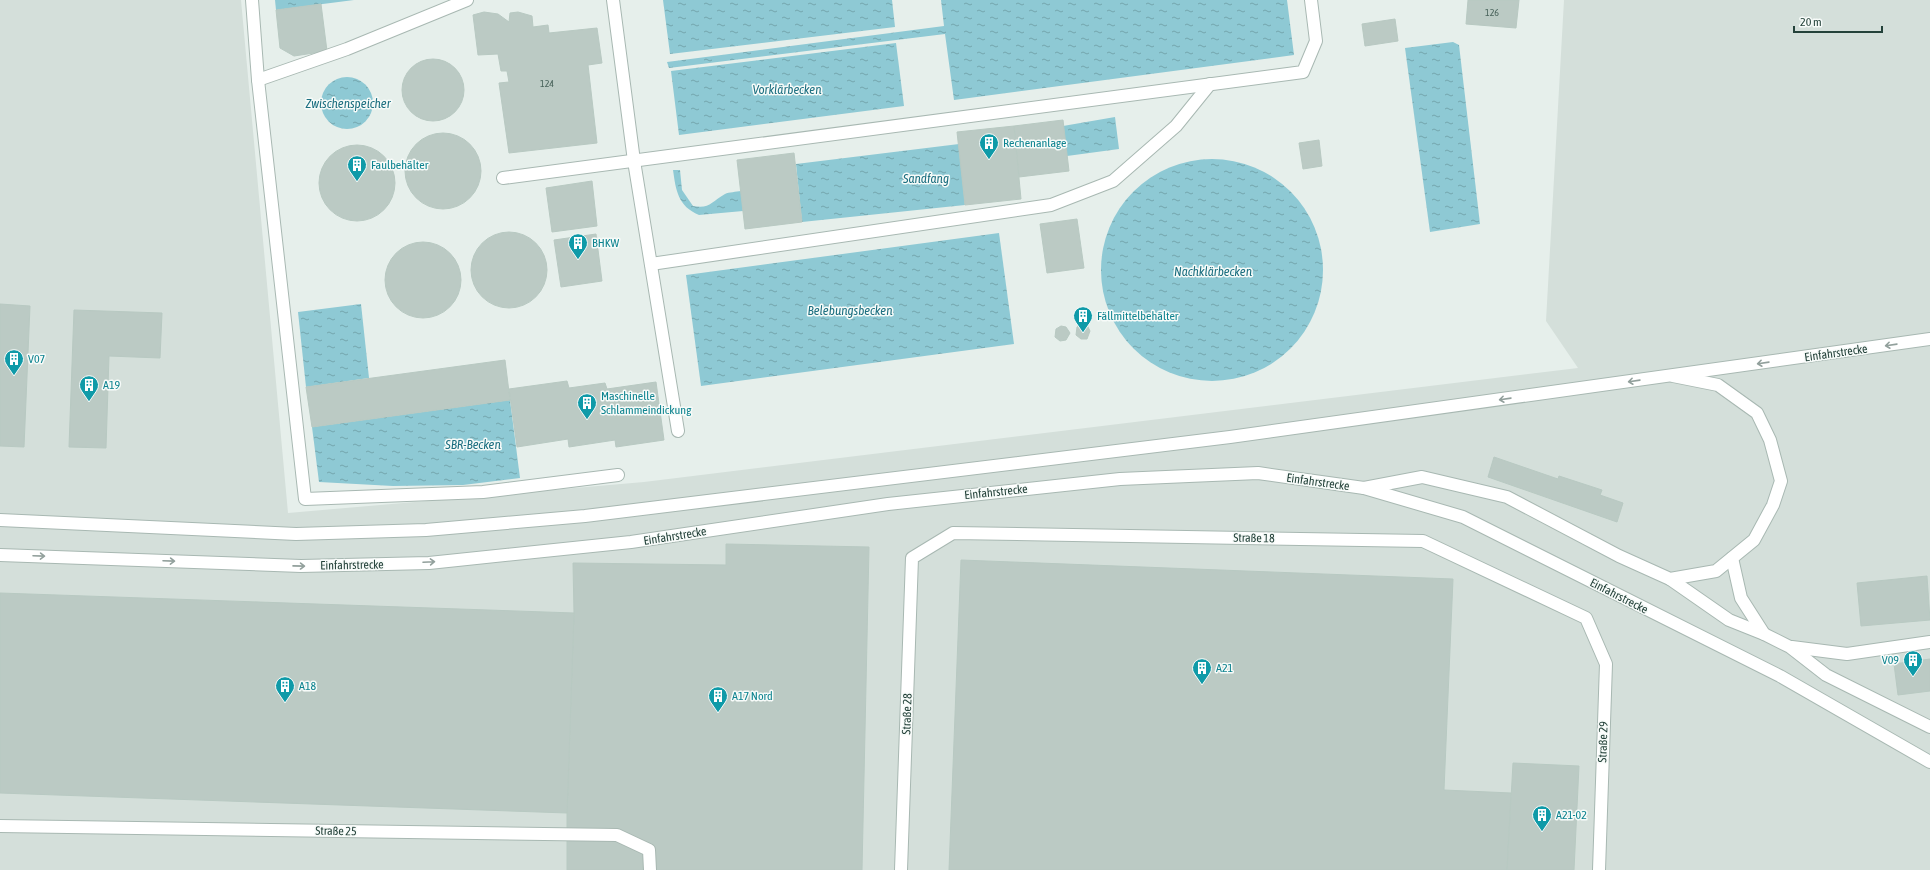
<svg xmlns="http://www.w3.org/2000/svg" width="1930" height="870" font-family="'Asap Condensed',sans-serif">
  <defs>
    <pattern id="water-ripples" width="26" height="14" patternUnits="userSpaceOnUse"><rect width="26" height="14" fill="#8ec9d4"/><path d="M2 4q2-2 4 0t4 0M15 11q2-2 4 0t4 0" fill="none" stroke="#74a5ad"/></pattern>
  </defs>
  <rect width="100%" height="100%" fill="#e6efeb"/>
  <polygon fill="#d4dfda" points="0,0 241,0 288,513 644,482 1578,368 1546,321 1564,0 1930,0 1930,870 0,870"/>
  <g fill="url(#water-ripples)">
    <polygon points="275,0 354,0 276,10"/>
    <polygon points="663,0 892,0 895,27 670,54"/>
    <polygon points="941,0 1287,0 1294,55 954,100 945,34 669,68 667,62 944,26"/>
    <polygon points="1453,42 1459,45 1480,224 1430,232 1405,48"/>
    <polygon points="896,43 904,106 679,135 671,71"/>
    <circle cx="347" cy="103" r="26"/>
    <polygon points="1115,117 1119,149 1067,156 1063,126"/>
    <polygon points="959,144 965,205 802,222 796,164"/>
    <circle cx="1212" cy="270" r="111"/>
    <path d="M673,170H680L682,190L693,206C710,209 711,202 725,194C729,192 736,192 741,191L743,211L699,215C678,206 676,191 673,170Z"/>
    <polygon points="999,233 1014,344 701,386 686,275"/>
    <polygon points="361,304 369,378 306,387 298,312"/>
    <polygon points="510,400 520,478 463,485 393,486 319,482 312,427"/>
  </g>
  <g fill="#bbcac4" stroke="#b8c9c2">
    <polygon points="1468,0 1519,0 1516,28 1466,24"/>
    <polygon points="321,4 327,51 294,56 280,48 276,10"/>
    <polygon points="484,12 498,14 509,22 510,13 518,12 532,16 533,27 548,25 549,33 597,28 602,63 588,65 597,143 509,153 499,83 509,82 507,71 501,71 498,54 478,55 473,15"/>
    <polygon points="1395,19 1398,41 1365,46 1362,24"/>
    <circle cx="433" cy="90" r="31"/>
    <polygon points="1063,120 1069,171 1019,177 1014,126"/>
    <polygon points="1014,126 1021,199 965,205 957,132"/>
    <circle cx="443" cy="171" r="38"/>
    <polygon points="1319,140 1322,166 1303,169 1299,143"/>
    <circle cx="357" cy="183" r="38"/>
    <polygon points="794,153 802,222 745,229 737,160"/>
    <polygon points="592,181 597,226 552,232 546,188"/>
    <polygon points="1077,219 1084,268 1047,273 1040,224"/>
    <circle cx="509" cy="270" r="38"/>
    <polygon points="596,234 602,281 561,287 554,240"/>
    <circle cx="423" cy="280" r="38"/>
    <polygon points="0,304 30,306 24,447 0,446"/>
    <polygon points="74,310 162,313 160,358 109,356 106,448 69,447"/>
    <polygon points="1082,324 1087,325 1090,331 1087,339 1081,339 1076,335 1077,327"/>
    <polygon points="1061,326 1066,327 1070,333 1066,340 1060,341 1055,337 1056,329"/>
    <polygon points="505,360 510,400 312,427 306,387"/>
    <polygon points="567,381 569,388 605,383 607,389 656,382 664,440 616,447 615,440 569,447 568,439 517,447 509,389"/>
    <polygon points="1494,457 1558,479 1559,476 1602,490 1600,495 1623,503 1617,522 1488,477"/>
    <polygon points="726,544 869,547 862,870 567,870 567,813 574,613 573,563 726,565"/>
    <polygon points="961,560 1453,579 1444,790 1511,793 1507,870 949,870"/>
    <polygon points="1927,576 1930,620 1861,626 1857,583"/>
    <polygon points="0,593 574,613 567,813 0,793"/>
    <polygon points="1930,659 1930,691 1898,695 1894,664"/>
    <polygon points="1513,763 1579,766 1574,870 1507,870"/>
  </g>
  <g fill="none" stroke-linecap="round" stroke-linejoin="round">
    <g stroke="#a8b8b2" stroke-width="14">
      <g id="lane">
        <polyline points="252,0 258,80 305,499 483,492 618,475"/>
        <polyline points="613,0 634,161 678,431"/>
        <polyline points="258,80 347,49 467,0"/>
        <polyline points="503,178 1303,72 1316,41 1311,0"/>
        <polyline points="651,264 1051,205 1113,181 1176,126 1210,84"/>
        <polyline points="1364,488 1422,477 1507,497 1619,556 1670,579 1716,571 1754,540 1773,505 1781,481 1770,440 1757,413 1718,385 1673,376"/>
        <polyline points="1732,558 1741,598 1764,634"/>
        <polyline points="1670,579 1729,620 1764,634 1790,647 1826,675 1930,727"/>
        <polyline points="1792,647 1847,654 1930,642"/>
        <polyline points="0,826 617,835 649,850 650,870"/>
      </g>
    </g>
    <g stroke="#a8b8b2" stroke-width="14">
      <g id="street">
        <polyline points="0,520 296,534 426,530 585,516 1230,437 1930,339"/>
        <polyline points="0,555 301,566 429,563 631,542 888,504 1120,479 1258,473 1364,488 1463,517 1780,676 1930,762"/>
        <polyline points="901,870 912,558 953,533 1423,541 1586,618 1606,664 1599,870"/>
      </g>
    </g>
    <use href="#lane" stroke="#fff" stroke-width="12"/>
    <use href="#street" stroke="#fff" stroke-width="12"/>
  </g>
  <defs><path id="oneway-shaft" d="M-6 0H5M1.5-3L5.5 0L1.5 3" fill="none" stroke-width="1.6" stroke-linecap="round" stroke-linejoin="round"/></defs>
  <g stroke="#92a09c">
    <use href="#oneway-shaft" transform="translate(1891 345) rotate(172)"/>
    <use href="#oneway-shaft" transform="translate(1763 363) rotate(172)"/>
    <use href="#oneway-shaft" transform="translate(1634 381) rotate(172)"/>
    <use href="#oneway-shaft" transform="translate(1505 399) rotate(172)"/>
    <use href="#oneway-shaft" transform="translate(39 556) rotate(2)"/>
    <use href="#oneway-shaft" transform="translate(169 561) rotate(2)"/>
    <use href="#oneway-shaft" transform="translate(429 562) rotate(-3)"/>
    <use href="#oneway-shaft" transform="translate(299 566) rotate(1)"/>
  </g>
  <defs>
    <g id="building-pin" transform="scale(1)"><path d="M0 17L-7.5 6A9.5 9.5 0 1 1 7.5 6Z" fill="#0f9aa8" stroke="#f7fbf9"/><path d="M-4-6H4V6H1V3H-1V6H-4ZM-2.5-4.3h1.7v1.8h-1.7ZM.8-4.3h1.7v1.8H.8ZM-2.5-1h1.7V.8h-1.7ZM.8-1h1.7V.8H.8Z" fill="#fff"/></g>
  </defs>
  <g fill-rule="evenodd">
    <use href="#building-pin" x="989" y="143"/>
    <use href="#building-pin" x="357" y="165"/>
    <use href="#building-pin" x="578" y="243"/>
    <use href="#building-pin" x="1083" y="316"/>
    <use href="#building-pin" x="14" y="359"/>
    <use href="#building-pin" x="89" y="385"/>
    <use href="#building-pin" x="587" y="403"/>
    <use href="#building-pin" x="1913" y="660"/>
    <use href="#building-pin" x="1202" y="668"/>
    <use href="#building-pin" x="285" y="686"/>
    <use href="#building-pin" x="718" y="696"/>
    <use href="#building-pin" x="1542" y="815"/>
  </g>
  <g text-anchor="middle" dominant-baseline="central" stroke-width="3" stroke-linejoin="round" paint-order="stroke">
    <g font-size="10" fill="#4a645c">
      <text x="1492" y="12">126</text>
      <text x="547" y="83">124</text>
    </g>
    <g font-size="12" fill="#0d838f" stroke="#f7fbf9" text-anchor="start">
      <text x="1003" y="143">Rechenanlage</text>
      <text x="371" y="165">Faulbehälter</text>
      <text x="592" y="243">BHKW</text>
      <text x="1097" y="316">Fällmittelbehälter</text>
      <text x="28" y="359">V07</text>
      <text x="103" y="385">A19</text>
      <text x="601" y="396">Maschinelle<tspan x="601" dy="14">Schlammeindickung</tspan></text>
      <text x="1899" y="660" text-anchor="end">V09</text>
      <text x="1216" y="668">A21</text>
      <text x="299" y="686">A18</text>
      <text x="732" y="696">A17 Nord</text>
      <text x="1556" y="815">A21-02</text>
    </g>
    <g font-size="12" fill="#24423a" stroke="#f7fbf9">
      <text transform="translate(1836 353) rotate(-8)">Einfahrstrecke</text>
      <text transform="translate(1318 482) rotate(8)">Einfahrstrecke</text>
      <text transform="translate(996 492) rotate(-6)">Einfahrstrecke</text>
      <text transform="translate(675 536) rotate(-9)">Einfahrstrecke</text>
      <text transform="translate(1254 538) rotate(1)">Straße 18</text>
      <text transform="translate(352 565) rotate(-1)">Einfahrstrecke</text>
      <text transform="translate(1619 596) rotate(27)">Einfahrstrecke</text>
      <text transform="translate(907 714) rotate(-88)">Straße 28</text>
      <text transform="translate(1603 742) rotate(-88)">Straße 29</text>
      <text transform="translate(336 831) rotate(1)">Straße 25</text>
    </g>
    <g font-size="13" font-style="italic" fill="#1c6f80" stroke="#f7fbf9">
      <text x="787" y="89">Vorklärbecken</text>
      <text x="348" y="103">Zwischenspeicher</text>
      <text x="926" y="178">Sandfang</text>
      <text x="1213" y="271">Nachklärbecken</text>
      <text x="850" y="310">Belebungsbecken</text>
      <text x="473" y="444">SBR-Becken</text>
    </g>
  </g>
  <path d="M1794 26v6h88v-6" fill="none" stroke="#24423a" stroke-width="2"/>
  <text x="1800" y="26" font-size="12" fill="#24423a" stroke="#f7fbf9" stroke-width="3" paint-order="stroke">20 m</text>
</svg>
